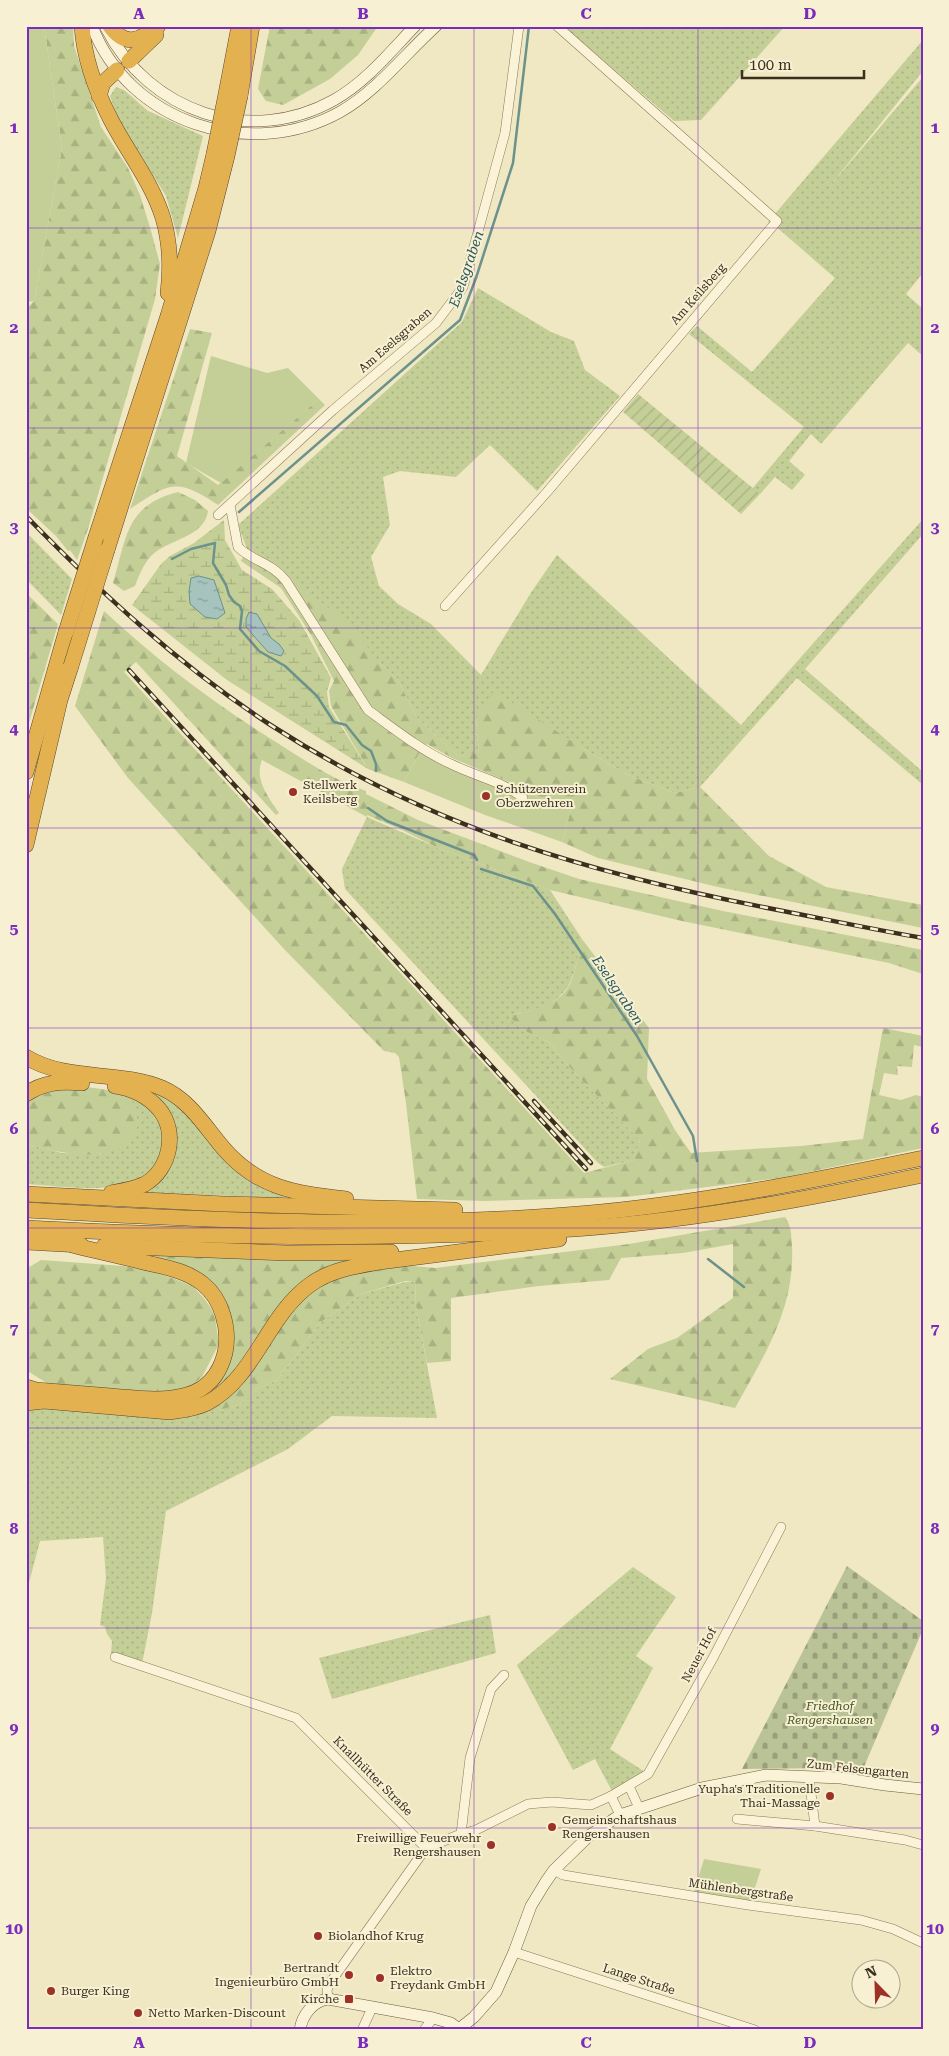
<svg xmlns="http://www.w3.org/2000/svg" width="949" height="2056" font-family="'Roboto Serif',serif">
  <defs>
    <pattern id="grass-dots" width="8" height="8" patternUnits="userSpaceOnUse" patternTransform="scale(1.25)"><rect width="8" height="8" fill="#c3cf96"/><path d="M2 2h.1M6 6h.1" fill="none" stroke="#a8b281" stroke-width="1.8" stroke-linecap="round"/></pattern>
    <pattern id="forest-firs" width="22" height="20" patternUnits="userSpaceOnUse" patternTransform="scale(1.25)"><rect width="22" height="20" fill="#c3cf96"/><path d="M5 1l3.5 6h-7zM16 11l3.5 6h-7z" fill="#a8b281"/></pattern>
    <pattern id="wetland-marsh" width="20" height="14" patternUnits="userSpaceOnUse" patternTransform="scale(1.25)"><rect width="20" height="14" fill="#c3cf96"/><path d="M1 5h8M5 5V1M11 12h8M15 12V8" fill="none" stroke="#a8b281"/></pattern>
    <pattern id="cemetery-stones" width="16" height="16" patternUnits="userSpaceOnUse" patternTransform="scale(1.25)"><rect width="16" height="16" fill="#b9c396"/><path d="M2 7V4a2 2 0 0 1 4 0v3zM10 15v-3a2 2 0 0 1 4 0v3z" fill="#989f7a"/></pattern>
    <pattern id="garden-furrows" width="10" height="10" patternUnits="userSpaceOnUse" patternTransform="scale(1.25)"><rect width="10" height="10" fill="#c3cf96"/><path d="M-1 1l2-2M0 10L10 0M9 11l2-2" fill="none" stroke="#a8b281"/></pattern>
    <pattern id="water-ripples" width="26" height="14" patternUnits="userSpaceOnUse" patternTransform="scale(1.25)"><rect width="26" height="14" fill="#a6c3bd"/><path d="M2 4q2-2 4 0t4 0M15 11q2-2 4 0t4 0" fill="none" stroke="#889f99"/></pattern>
  </defs>
  <rect width="100%" height="100%" fill="#f0e7c3"/>
  <g fill="url(#grass-dots)">
    <polygon points="563,26 785,26 701,120 674,121"/>
    <polygon points="923,40 923,71 829,187 923,77 923,273 906,294 923,309 923,356 908,343 821,444 811,434 789,461 805,475 792,490 775,477 760,494 752,489 804,427 689,334 697,326 752,372 835,278 780,230 768,222"/>
    <polygon points="116,87 124,90 148,111 203,136 178,238 166,196 118,119 110,96"/>
    <polygon points="478,288 551,332 574,341 585,370 620,396 537,491 490,445 456,477 400,471 383,477 390,525 371,557 379,586 398,604 431,624 481,675 532,591 557,555 741,725 923,519 923,534 805,669 923,772 923,785 797,678 700,787 675,793 628,775 581,747 476,719 479,754 458,756 417,718 398,680 272,561 247,549 238,525 462,322"/>
    <polygon points="26,532 72,579 61,615 26,579"/>
    <path d="M367,817L438,848L550,890L582,939C574,971 575,994 540,1008C530,1011 519,1012 510,1016L523,1030L549,1042L573,1071L640,1140L634,1160L604,1167L598,1163L345,889L342,869Z"/>
    <polygon points="144,1086 182,1107 288,1195 281,1198 134,1192 175,1145"/>
    <path d="M129,1096C147,1106 166,1117 163,1141C155,1205 71,1186 26,1184V1144L62,1153L101,1154Z"/>
    <polygon points="415,1281 416,1306 437,1418 332,1416 288,1449 166,1511 152,1613 142,1664 111,1654 112,1641 107,1634 105,1627 100,1625 106,1578 103,1537 40,1541 26,1594 26,1408 212,1406 221,1410 241,1404 257,1389 277,1380 321,1322 361,1294 405,1282"/>
    <polygon points="633,1567 676,1597 636,1656 653,1668 610,1749 648,1774 614,1795 595,1759 573,1770 517,1665"/>
    <polygon points="490,1615 496,1653 332,1699 319,1658"/>
  </g>
  <g fill="url(#forest-firs)">
    <polygon points="44,26 73,26 74,46 101,127 128,168 140,195 151,231 160,264 155,299 88,529 77,560 70,550 68,551 56,536 27,509 26,506 26,309 34,301 62,148"/>
    <polygon points="270,26 378,26 358,55 330,79 283,105 266,101 258,89"/>
    <path d="M190,329L212,333L177,456L218,485L319,399L325,405L218,505C176,477 170,483 130,509Z"/>
    <path d="M178,492L195,500L208,511C205,537 169,539 152,555C144,563 139,575 135,586L124,591L113,583C127,537 125,506 178,492Z"/>
    <polygon points="247,549 272,561 292,580 349,624 380,663 398,680 417,718 458,756 479,753 476,719 494,691 581,747 628,775 675,793 700,787 769,856 826,887 923,905 923,928 718,887 598,858 562,842 571,809 519,790 509,782 452,758 427,744 421,750 404,782 368,769 331,706 329,691 334,681 311,635 281,588 241,561"/>
    <polygon points="27,594 58,624 26,733 26,597"/>
    <path d="M104,611C160,663 215,704 279,744C306,761 335,781 366,791V794L418,820L532,863L579,879L723,911L923,950V974L889,963L682,921L550,890L438,848L402,830L367,815V817L262,760C254,779 268,797 279,813L276,815L136,662L124,672L584,1173L634,1160L640,1140L573,1071L549,1042L523,1030L509,1016C526,1011 550,1007 563,994C576,981 577,956 582,939L649,1028L647,1079L675,1130L691,1153L801,1146L863,1139L883,1028L923,1036V1047L914,1045L912,1067L897,1066L898,1075L884,1073L879,1095L901,1100L916,1095L923,1097V1148L781,1178L626,1197L485,1201L417,1199L406,1103L399,1057L395,1053L384,1051L285,950L128,778L75,706Z"/>
    <path d="M86,1087L109,1090L129,1096L137,1110V1130C132,1135 127,1143 121,1147C96,1162 52,1151 26,1144V1099L45,1088Z"/>
    <path d="M785,1217C792,1227 791,1235 792,1246C795,1310 764,1355 735,1408L610,1379L648,1349L677,1338L733,1298V1244L683,1253L621,1258L609,1280L539,1286L451,1298V1361L427,1363L416,1306L415,1281H405L361,1294L321,1322L277,1380L257,1389L241,1404L221,1410L199,1402L179,1403L226,1366L234,1345L232,1324L227,1304L215,1286L156,1259L155,1255L346,1260L435,1268L629,1244Z"/>
    <polygon points="41,1260 123,1266 151,1271 175,1279 192,1286 203,1297 211,1308 215,1318 219,1344 202,1377 187,1389 152,1396 53,1387 26,1370 26,1269"/>
  </g>
  <polygon fill="url(#wetland-marsh)" points="224,520 225,540 242,570 272,589 299,620 331,678 327,692 329,707 368,769 227,680 132,605 161,564 170,556 194,543"/>
  <polygon fill="url(#cemetery-stones)" points="847,1566 923,1621 923,1629 860,1776 833,1768 742,1769"/>
  <g fill="#c3cf96">
    <polygon points="26,26 44,26 62,148 34,301 26,302"/>
    <polygon points="211,356 267,373 288,368 319,399 221,483 186,463"/>
    <polygon points="421,750 524,792 571,809 562,842 485,815 404,782"/>
    <polygon points="704,1859 761,1869 750,1903 694,1892"/>
  </g>
  <polygon fill="url(#garden-furrows)" points="638,394 760,494 741,514 623,412"/>
  <g fill="url(#water-ripples)" stroke="#6c928c">
    <polygon points="199,576 214,580 225,613 217,619 205,617 190,604 189,591 191,578"/>
    <polygon points="249,612 257,614 271,638 279,644 284,651 281,656 268,652 246,627 246,619"/>
  </g>
  <g fill="none" stroke-linecap="round" stroke-linejoin="round">
    <g stroke="#6c928c" stroke-width="2.5">
      <polyline points="239,512 460,320 476,278 513,163 529,26"/>
      <polyline points="172,559 191,549 215,543 213,563 226,585 229,595 234,602 240,606 242,611 240,629 259,651 285,666 317,696 334,722 346,725 362,745 371,751 376,764 376,771"/>
      <polyline points="368,808 387,821 474,855 477,860"/>
      <polyline points="481,869 533,886 555,914 637,1036 693,1136 697,1161"/>
      <polyline points="708,1259 744,1287"/>
    </g>
    <g stroke="#8c7959" stroke-width="10">
      <g id="street">
        <path d="M230,505L238,547C252,561 271,562 286,581L368,710C394,729 422,751 451,764C475,776 502,781 523,798"/>
        <polyline points="218,515 333,410 436,323 463,287 505,133 519,26"/>
        <polyline points="445,606 547,492 777,221 557,26"/>
        <polyline points="115,1657 296,1718 426,1848"/>
        <polyline points="809,1777 815,1826"/>
        <polyline points="629,1786 639,1808"/>
        <polyline points="611,1796 620,1815"/>
        <polyline points="737,1819 815,1826 905,1840 923,1845"/>
        <polyline points="461,1834 470,1758 491,1689 504,1675"/>
        <polyline points="426,1848 461,1834 476,1830 528,1804 552,1802 591,1805 611,1796 648,1774 713,1658 781,1527"/>
        <polyline points="554,1870 563,1875 748,1905 861,1920 893,1929 923,1943"/>
        <polyline points="514,1952 755,2030"/>
        <polyline points="328,1999 327,1990 330,1983 426,1848"/>
        <polyline points="362,2030 372,2008"/>
        <polyline points="424,2030 433,2018"/>
      </g>
    </g>
    <g stroke="#6d5a3c" stroke-width="12">
      <g id="secondary">
        <path d="M92,26C129,123 250,162 340,112C377,91 404,55 436,26"/>
        <path d="M106,28C149,112 250,147 334,100C366,82 390,52 415,26"/>
        <polyline points="459,2029 474,2017 496,1992 514,1952 531,1906 545,1883 554,1870 590,1835 620,1815 702,1788 766,1775 841,1778 885,1785 923,1789"/>
        <path d="M300,2030C302,2015 313,2001 328,1999L433,2018L451,2023L460,2030"/>
      </g>
    </g>
    <g stroke="#59462d" stroke-width="16">
      <g id="highway">
        <path d="M82,26C84,59 96,91 111,120C128,153 152,182 163,218C170,242 171,268 168,293"/>
        <path d="M110,26C126,48 140,40 158,26"/>
        <polyline points="129,61 156,35"/>
        <polyline points="226,94 239,26"/>
        <polyline points="99,96 103,83 117,70"/>
        <polyline points="240,96 252,26"/>
        <polyline points="96,537 168,316 206,188 214,154"/>
        <polyline points="107,550 208,231 227,156"/>
        <polyline points="26,772 66,632"/>
        <polyline points="26,845 60,700 71,666"/>
        <path d="M26,1057C67,1082 119,1070 162,1088C190,1100 205,1127 224,1149C259,1189 296,1193 346,1199"/>
        <path d="M26,1094C44,1082 61,1081 82,1083"/>
        <path d="M111,1193C122,1191 135,1189 145,1184C170,1169 178,1132 159,1109C148,1096 131,1088 115,1086"/>
        <polyline points="26,1194 224,1204 455,1210"/>
        <path d="M26,1210C217,1221 410,1230 601,1212C710,1201 816,1180 923,1158"/>
        <path d="M26,1228C203,1237 379,1241 556,1230C680,1223 802,1200 923,1175"/>
        <polyline points="26,1242 81,1245"/>
        <polyline points="104,1246 287,1253 391,1252"/>
        <path d="M26,1387L36,1390C61,1392 86,1394 111,1396C136,1398 163,1402 187,1395C208,1389 220,1373 225,1353C230,1329 222,1299 203,1284C186,1270 163,1267 143,1262C119,1256 96,1251 72,1245"/>
        <path d="M26,1403L44,1401L170,1412C183,1410 195,1409 207,1403C255,1378 267,1315 311,1284C330,1270 356,1266 379,1262L559,1239"/>
      </g>
    </g>
    <use href="#street" stroke="#faf3d7" stroke-width="9"/>
    <use href="#secondary" stroke="#faf3d7" stroke-width="11"/>
    <use href="#highway" stroke="#e3b150" stroke-width="15"/>
    <g stroke="#3b2f1e" stroke-width="4.5">
      <g id="rail">
        <path d="M26,516C101,593 179,665 269,724C431,829 596,875 783,911C829,920 876,930 923,938"/>
        <polyline points="129,670 586,1169"/>
        <polyline points="534,1101 591,1163"/>
      </g>
    </g>
    <use href="#rail" stroke="#f7f0d3" stroke-width="2.5" stroke-dasharray="8" stroke-linecap="butt"/>
    <g stroke="#59462d" stroke-width="16" stroke-linecap="butt">
      <g id="highway-bridge">
        <polyline points="214,154 226,94"/>
        <polyline points="227,156 240,96"/>
        <polyline points="66,632 96,537"/>
        <polyline points="71,666 107,550"/>
      </g>
    </g>
    <use href="#highway-bridge" stroke="#e3b150" stroke-width="15"/>
  </g>
  <path fill="none" stroke="#7b2cbf" stroke-width="1" stroke-opacity="0.55" d="M251,26V2030M474,26V2030M698,26V2030M26,228H923M26,428H923M26,628H923M26,828H923M26,1028H923M26,1228H923M26,1428H923M26,1628H923M26,1828H923"/>
  <g fill="#9d3126" stroke="#f7f0d3" stroke-width="2">
    <circle cx="293" cy="792" r="5"/>
    <circle cx="486" cy="796" r="5"/>
    <circle cx="830" cy="1796" r="5"/>
    <circle cx="552" cy="1827" r="5"/>
    <circle cx="491" cy="1845" r="5"/>
    <circle cx="318" cy="1936" r="5"/>
    <circle cx="349" cy="1975" r="5"/>
    <circle cx="380" cy="1978" r="5"/>
    <circle cx="51" cy="1991" r="5"/>
    <rect x="344" y="1994" width="10" height="10" rx="2.5"/>
    <circle cx="138" cy="2013" r="5"/>
  </g>
  <g text-anchor="middle" dominant-baseline="central" stroke-width="4" stroke-linejoin="round" paint-order="stroke">
    <g font-size="12" fill="#3b2f1e" stroke="#f7f0d3">
      <text transform="translate(698 294) rotate(-49)">Am Keilsberg</text>
      <text transform="translate(395 340) rotate(-41)">Am Eselsgraben</text>
      <text transform="translate(699 1655) rotate(-62)">Neuer Hof</text>
      <text transform="translate(858 1769) rotate(6)">Zum Felsengarten</text>
      <text transform="translate(373 1776) rotate(45)">Knallhütter Straße</text>
      <text transform="translate(741 1890) rotate(8)">Mühlenbergstraße</text>
      <text transform="translate(639 1979) rotate(18)">Lange Straße</text>
    </g>
    <g font-size="12" fill="#3b2f1e" stroke="#f7f0d3" text-anchor="start">
      <text x="303" y="785">Stellwerk<tspan x="303" dy="14">Keilsberg</tspan></text>
      <text x="496" y="789">Schützenverein<tspan x="496" dy="14">Oberzwehren</tspan></text>
      <text x="820" y="1789" text-anchor="end">Yupha's Traditionelle<tspan x="820" dy="14">Thai-Massage</tspan></text>
      <text x="562" y="1820">Gemeinschaftshaus<tspan x="562" dy="14">Rengershausen</tspan></text>
      <text x="481" y="1838" text-anchor="end">Freiwillige Feuerwehr<tspan x="481" dy="14">Rengershausen</tspan></text>
      <text x="328" y="1936">Biolandhof Krug</text>
      <text x="339" y="1968" text-anchor="end">Bertrandt<tspan x="339" dy="14">Ingenieurbüro GmbH</tspan></text>
      <text x="390" y="1971">Elektro<tspan x="390" dy="14">Freydank GmbH</tspan></text>
      <text x="61" y="1991">Burger King</text>
      <text x="339" y="1999" text-anchor="end">Kirche</text>
      <text x="148" y="2013">Netto Marken-Discount</text>
    </g>
    <g font-size="12" font-style="italic" fill="#465823" stroke="#f7f0d3">
      <text x="830" y="1706">Friedhof<tspan x="830" dy="14">Rengershausen</tspan></text>
    </g>
    <g font-size="14" font-style="italic" fill="#2c595b" stroke="#f7f0d3">
      <text transform="translate(466 269) rotate(-71)">Eselsgraben</text>
      <text transform="translate(618 990) rotate(56)">Eselsgraben</text>
    </g>
  </g>
  <rect width="949" height="2056" fill="none" stroke="#f7f0d3" stroke-width="55"/>
  <g transform="translate(876 1984) rotate(337)"><circle r="24" fill="#f7f0d3" stroke="#aca38b"/>
  <path d="M0-4L9 19L0 12L-9 19Z" fill="#9d3126"/>
  <text y="-8" font-size="14" font-weight="bold" text-anchor="middle" fill="#3b2f1e">N</text>
  </g>
  <path d="M742 70v8h122v-8" fill="none" stroke="#3b2f1e" stroke-width="2.5"/>
  <text x="749" y="70" font-size="15" fill="#3b2f1e" stroke="#f7f0d3" stroke-width="4" paint-order="stroke">100 m</text>
  <rect x="28" y="28" width="894" height="2000" fill="none" stroke="#7b2cbf" stroke-width="2"/>
  <g font-size="16" text-anchor="middle" font-weight="bold" fill="#7b2cbf">
    <text x="139" y="19">A</text>
    <text x="363" y="19">B</text>
    <text x="586" y="19">C</text>
    <text x="810" y="19">D</text>
    <text x="14" y="133">1</text>
    <text x="935" y="133">1</text>
    <text x="14" y="333">2</text>
    <text x="935" y="333">2</text>
    <text x="14" y="533">3</text>
    <text x="935" y="533">3</text>
    <text x="14" y="734">4</text>
    <text x="935" y="734">4</text>
    <text x="14" y="934">5</text>
    <text x="935" y="934">5</text>
    <text x="14" y="1134">6</text>
    <text x="935" y="1134">6</text>
    <text x="14" y="1334">7</text>
    <text x="935" y="1334">7</text>
    <text x="14" y="1534">8</text>
    <text x="935" y="1534">8</text>
    <text x="14" y="1734">9</text>
    <text x="935" y="1734">9</text>
    <text x="14" y="1934">10</text>
    <text x="935" y="1934">10</text>
    <text x="139" y="2048">A</text>
    <text x="363" y="2048">B</text>
    <text x="586" y="2048">C</text>
    <text x="810" y="2048">D</text>
  </g>
</svg>
